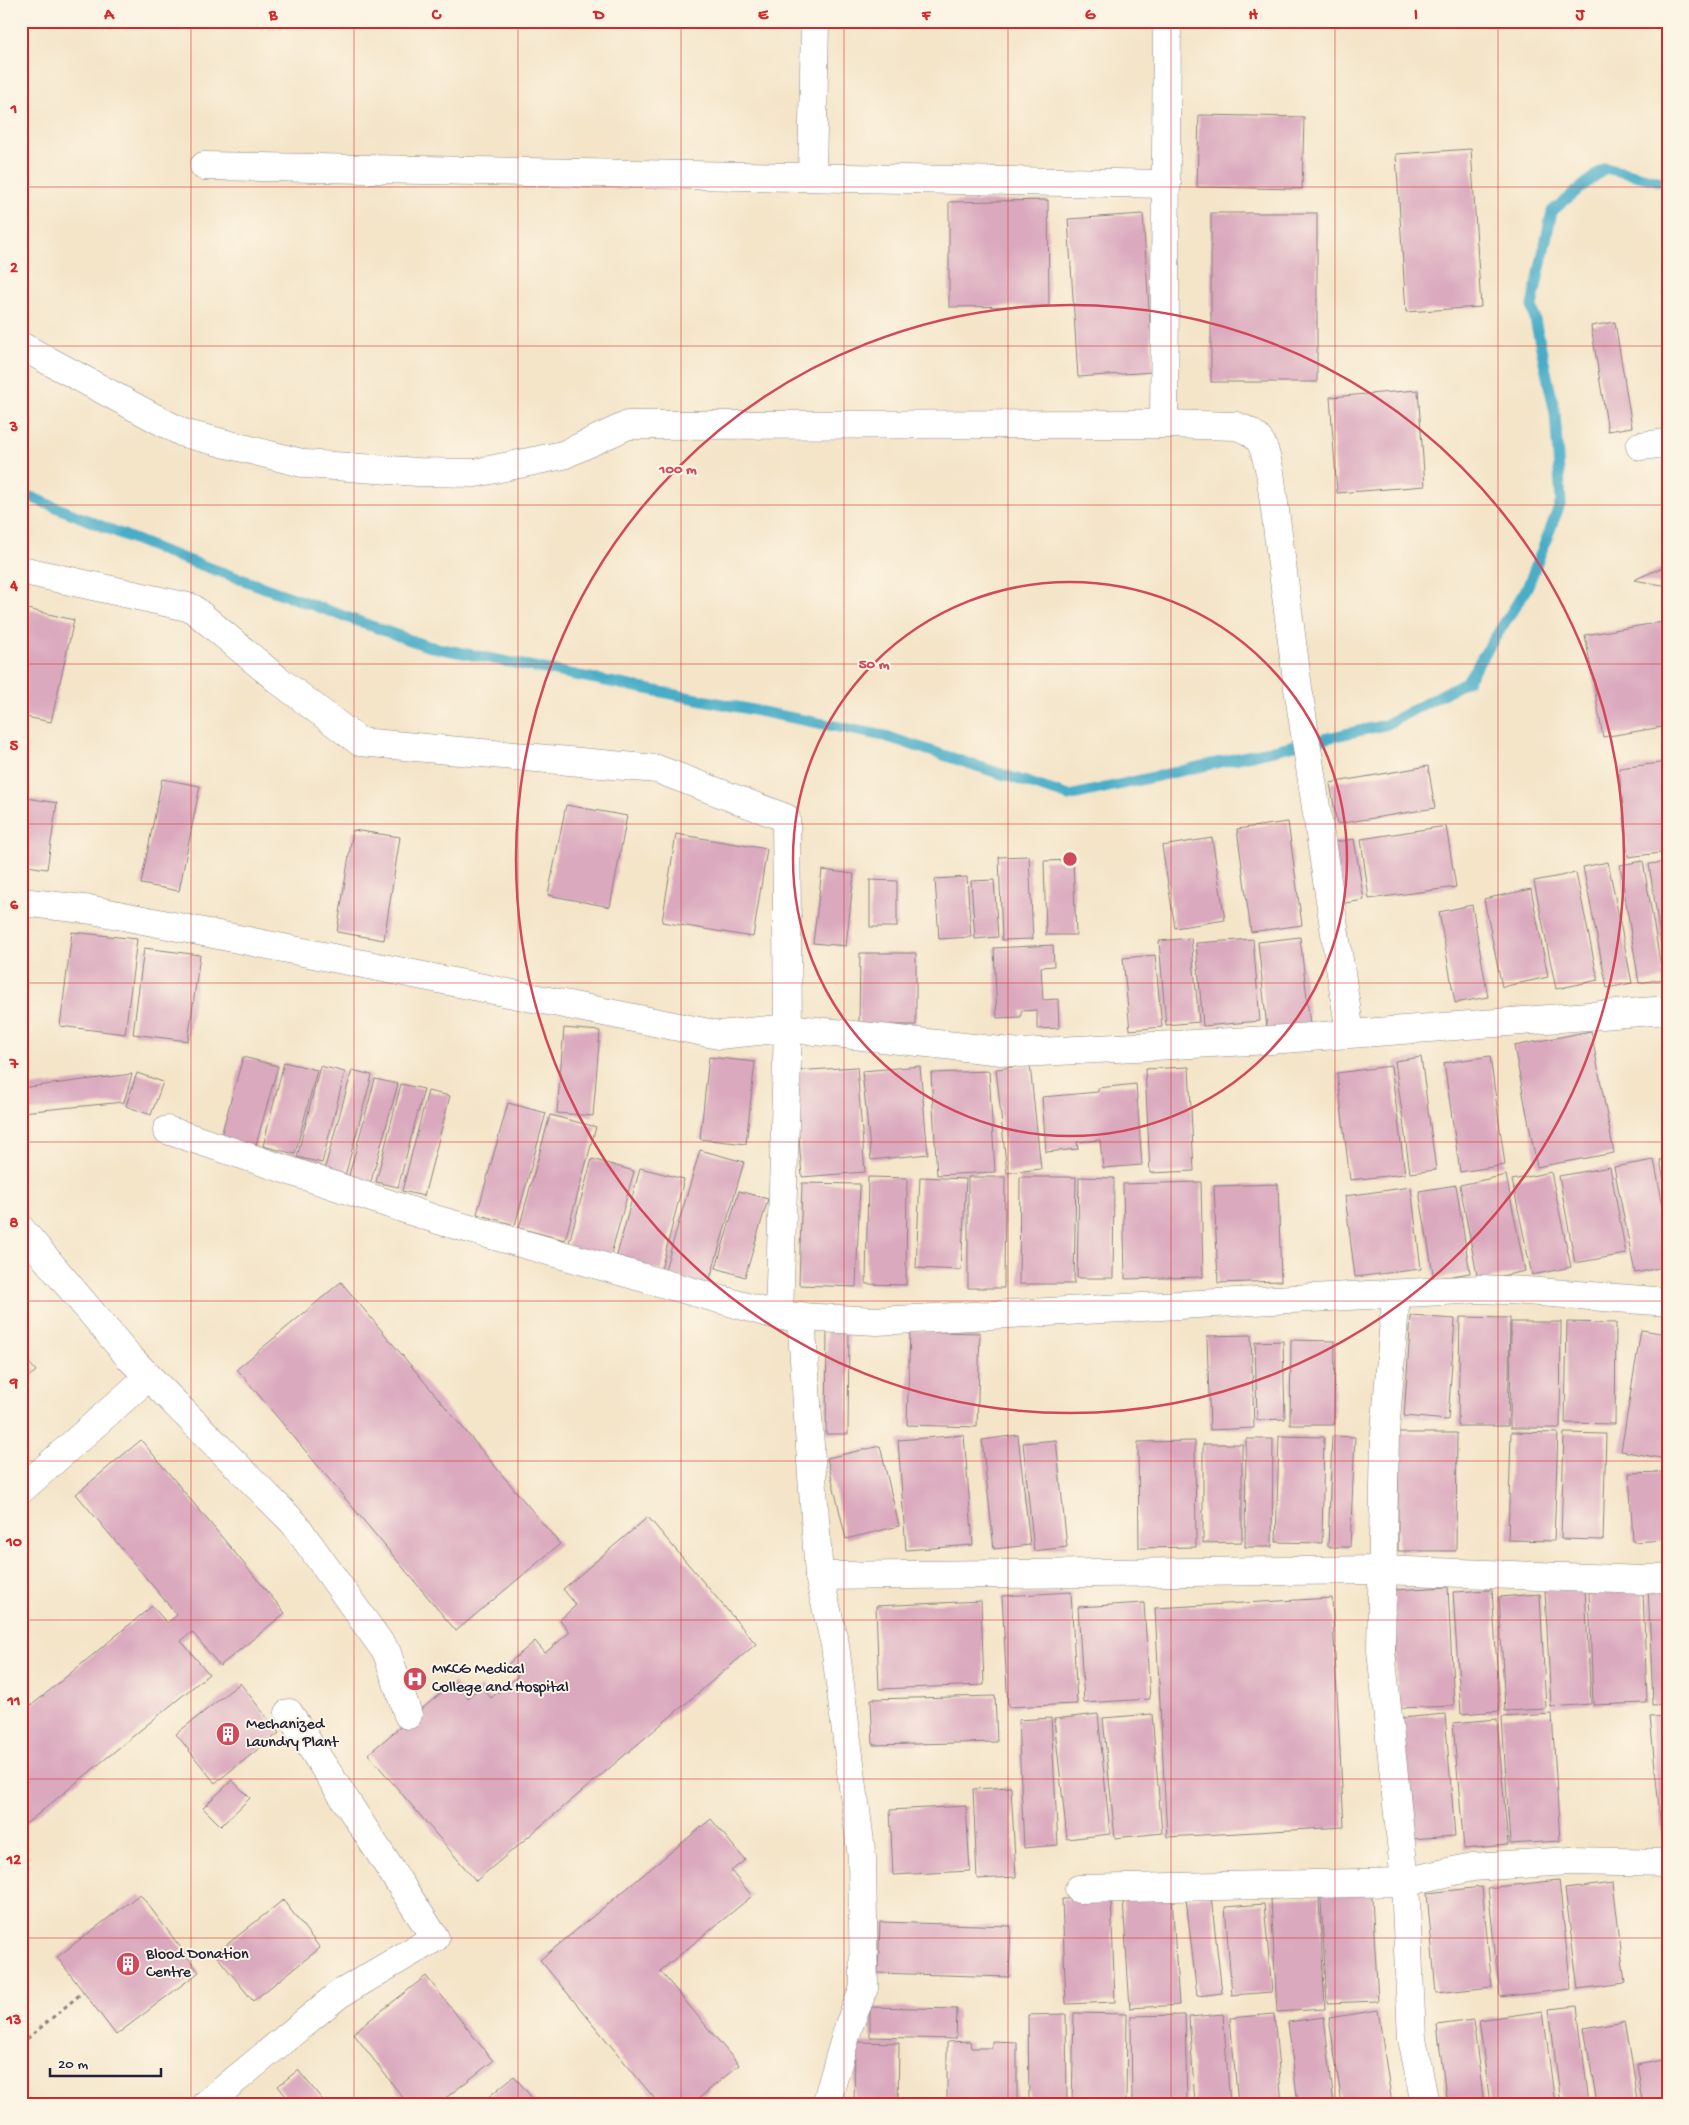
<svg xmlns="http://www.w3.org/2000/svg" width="1689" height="2125" font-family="'Gochi Hand',sans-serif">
  <rect width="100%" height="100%" fill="#fcf5e5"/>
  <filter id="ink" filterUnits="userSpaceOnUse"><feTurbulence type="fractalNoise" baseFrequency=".02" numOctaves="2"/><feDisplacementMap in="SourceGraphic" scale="10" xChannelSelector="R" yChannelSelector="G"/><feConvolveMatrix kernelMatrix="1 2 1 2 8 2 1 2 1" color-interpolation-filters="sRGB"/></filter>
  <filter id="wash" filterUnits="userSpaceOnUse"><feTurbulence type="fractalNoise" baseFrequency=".0096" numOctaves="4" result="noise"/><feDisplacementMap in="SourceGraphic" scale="20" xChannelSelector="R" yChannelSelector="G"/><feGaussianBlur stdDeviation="1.12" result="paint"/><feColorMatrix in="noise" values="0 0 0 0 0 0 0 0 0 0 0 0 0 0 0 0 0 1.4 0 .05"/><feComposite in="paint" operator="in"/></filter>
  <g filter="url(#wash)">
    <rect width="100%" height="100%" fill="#f4e5c9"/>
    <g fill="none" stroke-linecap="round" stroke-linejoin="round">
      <polyline stroke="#49adc8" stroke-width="11" points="21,493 168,553 427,646 885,736 1069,796 1385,725 1467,681 1527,588 1561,502 1555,413 1532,306 1552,211 1605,168 1668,183"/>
    </g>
    <g id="blocks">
      <g fill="#daa9be">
        <polygon points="1199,115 1304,117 1302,189 1197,187"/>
        <polygon points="1471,149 1481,307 1406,312 1396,154"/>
        <polygon points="1048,200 1049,306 949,307 949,202"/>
        <rect x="1211" y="213" width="106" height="169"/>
        <polygon points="1143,214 1153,372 1078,377 1068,219"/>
        <polygon points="1668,291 1668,313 1667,313 1663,292"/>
        <polygon points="1615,322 1632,427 1608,431 1591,326"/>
        <polygon points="1418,390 1425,486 1337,493 1330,397"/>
        <polygon points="1668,565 1668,586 1634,580"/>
        <polygon points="23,608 74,620 51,722 21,716 21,615"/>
        <polygon points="1668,621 1668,726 1603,737 1585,635"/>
        <polygon points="1668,762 1668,852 1628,857 1619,768"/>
        <polygon points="1428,766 1435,808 1337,824 1330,783"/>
        <polygon points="162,779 200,786 179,891 141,884"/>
        <polygon points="21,797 57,803 47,869 21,865"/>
        <polygon points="566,805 627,816 610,907 548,895"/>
        <polygon points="1288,822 1302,925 1251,932 1237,829"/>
        <polygon points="1446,826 1456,887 1369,899 1361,839"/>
        <polygon points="353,830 400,837 384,940 337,932"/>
        <polygon points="676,834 767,849 753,937 662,922"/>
        <polygon points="1212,838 1225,920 1175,928 1162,846"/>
        <polygon points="1354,839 1364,900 1339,904 1329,843"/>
        <polygon points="1029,856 1033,939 1002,940 999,857"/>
        <polygon points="1073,860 1076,935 1046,935 1044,861"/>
        <polygon points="1643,861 1663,979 1639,983 1620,865"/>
        <polygon points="1608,862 1632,983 1607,988 1583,867"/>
        <polygon points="1668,862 1668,981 1667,981 1649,864"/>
        <polygon points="822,870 854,874 846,946 813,943"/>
        <polygon points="1576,873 1598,980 1556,989 1534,881"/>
        <polygon points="967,877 971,937 939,939 935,879"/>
        <polygon points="870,880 897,881 897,927 870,927"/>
        <polygon points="994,880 998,937 975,939 971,881"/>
        <polygon points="1531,889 1548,977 1502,987 1484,899"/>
        <polygon points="1472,905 1488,997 1455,1003 1439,912"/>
        <polygon points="72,932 137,939 125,1034 60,1026"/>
        <polygon points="1300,937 1310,1025 1267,1029 1258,942"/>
        <polygon points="1191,938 1199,1022 1166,1025 1159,941"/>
        <polygon points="1253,939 1260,1021 1203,1026 1196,943"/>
        <polygon points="1053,945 1054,966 1041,967 1043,1000 1058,999 1059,1028 1037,1029 1037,1010 1021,1011 1021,1017 997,1018 994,948"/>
        <polygon points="144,948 200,955 188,1041 133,1034"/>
        <polygon points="860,953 916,953 916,1025 859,1025"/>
        <polygon points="1155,955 1162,1027 1130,1030 1123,958"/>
        <polygon points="564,1028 600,1031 593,1116 557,1113"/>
        <polygon points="1591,1031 1614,1153 1537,1167 1514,1046"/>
        <polygon points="1490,1056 1505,1165 1460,1172 1444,1063"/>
        <polygon points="243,1057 278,1066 255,1148 220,1139"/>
        <polygon points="709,1057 755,1062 746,1144 700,1139"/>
        <polygon points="1421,1057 1436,1170 1410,1173 1395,1061"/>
        <polygon points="284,1062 317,1070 295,1154 263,1146"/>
        <polygon points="1030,1065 1041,1169 1007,1173 996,1069"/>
        <polygon points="320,1066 345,1072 322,1163 297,1157"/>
        <polygon points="920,1066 928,1154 871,1160 862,1071"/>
        <polygon points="1391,1066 1405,1174 1350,1180 1337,1073"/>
        <polygon points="857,1067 865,1172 802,1177 794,1071"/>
        <polygon points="1189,1067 1194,1171 1150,1173 1145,1069"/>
        <polygon points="352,1070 372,1075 345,1176 324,1171"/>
        <polygon points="989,1071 995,1172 937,1175 931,1073"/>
        <polygon points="137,1073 163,1082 151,1115 126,1106"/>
        <polygon points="132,1074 124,1102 22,1112 21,1088"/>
        <polygon points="375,1079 398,1084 370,1185 348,1179"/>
        <polygon points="401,1084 424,1089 398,1187 376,1182"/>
        <polygon points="1136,1084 1142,1165 1103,1168 1100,1140 1077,1142 1078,1149 1046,1152 1042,1097 1098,1092 1098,1088"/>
        <polygon points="428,1091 450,1096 424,1196 402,1191"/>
        <polygon points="508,1103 546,1113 515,1225 477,1214"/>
        <polygon points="550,1115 596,1127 565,1240 519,1228"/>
        <polygon points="700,1150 744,1162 708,1286 664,1273"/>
        <polygon points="1668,1158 1668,1196 1667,1196 1660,1160"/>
        <polygon points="592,1159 634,1171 609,1261 567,1250"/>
        <polygon points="1654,1160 1668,1231 1668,1266 1635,1273 1614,1167"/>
        <polygon points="1610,1167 1626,1254 1575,1263 1559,1176"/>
        <polygon points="640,1168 684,1179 661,1270 616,1259"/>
        <polygon points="1551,1172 1571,1267 1532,1275 1512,1180"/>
        <polygon points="1506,1175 1525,1271 1478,1281 1460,1185"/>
        <polygon points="868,1177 907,1178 906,1285 866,1284"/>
        <polygon points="920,1177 966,1179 961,1270 916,1268"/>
        <polygon points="968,1177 1005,1177 1004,1288 968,1288"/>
        <polygon points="1020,1177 1076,1177 1074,1284 1019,1284"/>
        <polygon points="1079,1177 1114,1178 1113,1278 1077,1278"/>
        <polygon points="1201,1182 1203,1277 1125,1279 1123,1184"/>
        <polygon points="802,1183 860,1184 856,1287 799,1285"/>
        <polygon points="1278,1184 1281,1281 1218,1283 1214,1186"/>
        <polygon points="1456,1185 1470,1273 1434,1279 1419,1191"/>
        <polygon points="1411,1187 1421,1269 1355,1277 1345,1196"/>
        <polygon points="739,1191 768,1199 745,1277 716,1268"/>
        <polygon points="341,1282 560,1544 456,1631 237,1369"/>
        <polygon points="1411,1316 1455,1319 1448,1420 1404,1416"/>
        <polygon points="1460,1317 1510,1318 1508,1426 1458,1426"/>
        <polygon points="1511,1322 1561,1322 1560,1428 1510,1428"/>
        <polygon points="1567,1322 1616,1323 1615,1424 1565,1423"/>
        <polygon points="827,1328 849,1328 848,1434 826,1434"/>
        <polygon points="1641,1330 1668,1334 1667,1459 1621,1451"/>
        <polygon points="910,1331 980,1333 977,1427 907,1425"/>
        <polygon points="1251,1335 1254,1428 1210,1430 1207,1336"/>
        <polygon points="1291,1340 1335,1341 1334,1425 1290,1425"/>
        <polygon points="1283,1341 1285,1419 1257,1420 1255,1342"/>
        <polygon points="21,1353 36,1371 21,1383"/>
        <polygon points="1511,1432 1558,1433 1554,1541 1508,1540"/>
        <polygon points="1398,1433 1457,1433 1456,1551 1398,1551"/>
        <polygon points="1564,1433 1606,1434 1603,1540 1561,1539"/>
        <polygon points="964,1435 973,1545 906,1550 898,1440"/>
        <polygon points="1018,1435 1030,1545 994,1549 982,1440"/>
        <polygon points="1279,1436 1324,1437 1322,1543 1276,1542"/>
        <polygon points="1332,1436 1355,1437 1350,1547 1328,1547"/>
        <polygon points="1246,1439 1273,1439 1272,1547 1245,1547"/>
        <polygon points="141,1440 285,1613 220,1666 192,1632 181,1641 209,1674 21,1828 21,1714 152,1606 167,1623 177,1615 76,1494"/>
        <polygon points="1056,1440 1067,1547 1034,1551 1023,1443"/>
        <polygon points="1195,1441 1196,1547 1139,1548 1138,1442"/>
        <polygon points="1203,1444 1242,1444 1242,1542 1203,1543"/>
        <polygon points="880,1446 899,1526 846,1539 827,1458"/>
        <polygon points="1662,1472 1665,1540 1633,1542 1629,1473"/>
        <polygon points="648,1517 756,1644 476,1881 368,1754 454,1682 468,1698 481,1686 491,1698 518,1676 508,1664 535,1641 545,1653 570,1632 560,1620 576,1605 563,1589"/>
        <polygon points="1668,1583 1668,1704 1653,1705 1648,1584"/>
        <polygon points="1448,1587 1454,1706 1398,1708 1393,1590"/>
        <polygon points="1585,1589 1591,1704 1551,1707 1545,1591"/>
        <polygon points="1492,1590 1500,1711 1461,1714 1453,1592"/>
        <polygon points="1643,1590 1647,1703 1593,1705 1589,1592"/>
        <polygon points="1071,1592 1077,1704 1008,1707 1002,1596"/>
        <polygon points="1540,1594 1546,1709 1505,1711 1499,1597"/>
        <polygon points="1332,1598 1344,1827 1167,1837 1155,1608"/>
        <polygon points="981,1601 984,1685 879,1689 876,1606"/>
        <polygon points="1144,1603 1150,1699 1084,1703 1078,1607"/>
        <polygon points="240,1683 279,1733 215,1783 176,1734"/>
        <polygon points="995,1696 997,1742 873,1745 871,1699"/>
        <polygon points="1098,1714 1110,1834 1067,1839 1054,1719"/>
        <polygon points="1152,1714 1162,1833 1115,1838 1103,1718"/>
        <polygon points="1445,1714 1455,1836 1410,1839 1401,1718"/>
        <polygon points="1552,1714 1560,1841 1510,1844 1502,1717"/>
        <polygon points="1668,1716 1668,1838 1662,1839 1650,1717"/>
        <polygon points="1051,1718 1058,1845 1024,1848 1018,1720"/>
        <polygon points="1497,1719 1508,1845 1464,1849 1453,1723"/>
        <polygon points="232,1780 250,1798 221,1826 203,1808"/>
        <polygon points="1011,1787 1016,1877 977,1879 973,1789"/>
        <polygon points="966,1806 970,1871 893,1875 890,1810"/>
        <polygon points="711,1819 745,1860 731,1871 752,1896 660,1971 739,2065 692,2104 659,2104 540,1960"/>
        <polygon points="1559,1880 1571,1989 1500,1997 1488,1888"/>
        <polygon points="1371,1882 1378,2001 1327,2003 1320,1884"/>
        <polygon points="1613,1883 1625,1983 1578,1989 1565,1889"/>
        <polygon points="1482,1887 1492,1987 1436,1993 1427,1893"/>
        <polygon points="140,1894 199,1972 116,2035 57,1957"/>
        <polygon points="1211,1896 1222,1993 1197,1996 1186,1898"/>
        <polygon points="1111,1897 1115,2002 1066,2004 1062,1899"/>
        <polygon points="1172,1897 1179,2005 1130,2008 1123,1900"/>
        <polygon points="1319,1897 1325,2009 1277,2012 1271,1899"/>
        <polygon points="283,1900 320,1948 253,2001 215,1954"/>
        <polygon points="1264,1904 1272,1992 1232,1995 1225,1907"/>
        <polygon points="880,1922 1011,1926 1009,1977 878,1973"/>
        <polygon points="426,1976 493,2061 438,2104 408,2104 353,2033"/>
        <polygon points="1577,2006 1589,2104 1561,2104 1549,2009"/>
        <polygon points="870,2007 957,2009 956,2039 870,2037"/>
        <polygon points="1378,2010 1392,2104 1342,2104 1329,2018"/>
        <polygon points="1543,2011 1555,2104 1490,2104 1479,2020"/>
        <polygon points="1074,2013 1127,2014 1126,2104 1072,2104"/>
        <polygon points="1066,2014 1067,2104 1029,2104 1028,2015"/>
        <polygon points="1223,2014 1230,2104 1195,2104 1189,2017"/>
        <polygon points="1274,2014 1282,2104 1238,2104 1230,2018"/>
        <polygon points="1185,2015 1187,2104 1132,2104 1131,2016"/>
        <polygon points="1324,2017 1334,2104 1298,2104 1288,2022"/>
        <polygon points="1473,2020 1484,2104 1447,2104 1437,2025"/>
        <polygon points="1625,2021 1639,2104 1597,2104 1584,2028"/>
        <polygon points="970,2041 971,2048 992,2048 992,2041 1017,2042 1017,2104 947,2104 947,2042"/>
        <polygon points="855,2042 899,2043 898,2104 854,2104"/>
        <polygon points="1668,2059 1668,2104 1644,2104 1637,2065"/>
        <polygon points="298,2070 326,2104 292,2104 278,2086"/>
        <polygon points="514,2076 537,2104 480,2104"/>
      </g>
    </g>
  </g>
  <g filter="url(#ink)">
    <use href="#blocks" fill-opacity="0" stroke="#8b8482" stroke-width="1"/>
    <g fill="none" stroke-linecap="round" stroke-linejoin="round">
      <g stroke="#8b8482" stroke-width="29">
        <g id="minor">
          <polyline points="204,166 1167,184"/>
          <polyline points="812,177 815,21"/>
          <path d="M21,346L183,433L306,464L418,472L475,473L563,455L628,425L1164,424L1236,426C1264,435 1263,446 1270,472L1298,688L1350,1033"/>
          <polyline points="1164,424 1167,21"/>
          <polyline points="1640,446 1668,443"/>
          <polyline points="21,570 192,608 277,679 360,742 657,769 786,818 788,1028 779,1316"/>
          <polyline points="21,902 93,910 719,1035 788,1028 1020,1053 1270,1040 1668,1010"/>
          <polyline points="167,1130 438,1220 779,1316 877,1321 1481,1289 1526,1291 1668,1302"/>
          <polyline points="21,1229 129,1357 294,1523 387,1653 408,1715"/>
          <polyline points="1396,1294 1385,1433 1381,1650 1405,1882 1412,2038 1425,2104"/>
          <polyline points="801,1316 819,1576 835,1645 862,1858 864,1988 849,2025 826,2104"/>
          <polyline points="21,1490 148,1377"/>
          <polyline points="819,1576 1383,1570 1643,1580 1668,1577"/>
          <polyline points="1079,1889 1405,1882 1472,1867 1570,1861 1668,1863"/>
          <polyline points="206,2104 338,1995 435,1938 289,1713"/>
        </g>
      </g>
      <polyline stroke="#8b8482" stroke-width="3" stroke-dasharray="4 4" stroke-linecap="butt" points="21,2044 83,1992"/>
      <use href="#minor" stroke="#fff" stroke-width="28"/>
    </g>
  </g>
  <path fill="none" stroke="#d62828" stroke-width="1" stroke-opacity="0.55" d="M191,21V2104M354,21V2104M518,21V2104M681,21V2104M844,21V2104M1008,21V2104M1171,21V2104M1335,21V2104M1498,21V2104M21,187H1668M21,346H1668M21,505H1668M21,664H1668M21,824H1668M21,983H1668M21,1142H1668M21,1301H1668M21,1461H1668M21,1620H1668M21,1779H1668M21,1938H1668"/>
  <g fill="none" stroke="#d1495b" stroke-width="2.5">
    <circle cx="1070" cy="859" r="277"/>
    <circle cx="1070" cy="859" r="554"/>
  </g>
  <defs>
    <g id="hospital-disc" transform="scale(1.25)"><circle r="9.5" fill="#d1495b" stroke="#fcf5e5"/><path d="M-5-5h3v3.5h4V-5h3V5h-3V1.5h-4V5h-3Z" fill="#fff"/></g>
    <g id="building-disc" transform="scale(1.25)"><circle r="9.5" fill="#d1495b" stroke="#fcf5e5"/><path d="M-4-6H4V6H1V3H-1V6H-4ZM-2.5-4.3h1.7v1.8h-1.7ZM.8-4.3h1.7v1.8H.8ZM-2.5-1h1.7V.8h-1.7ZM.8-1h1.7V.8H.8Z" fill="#fff"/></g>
  </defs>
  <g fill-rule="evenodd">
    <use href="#hospital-disc" x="415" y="1679"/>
    <use href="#building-disc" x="228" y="1734"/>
    <use href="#building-disc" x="128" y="1964"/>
  </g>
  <g text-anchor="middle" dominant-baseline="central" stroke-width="4" stroke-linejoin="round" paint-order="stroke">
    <g font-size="16" fill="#22223b" stroke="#fcf5e5" text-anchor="start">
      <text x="432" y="1670">MKCG Medical<tspan x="432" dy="18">College and Hospital</tspan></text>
      <text x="246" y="1725">Mechanized<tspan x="246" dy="18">Laundry Plant</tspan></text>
      <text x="146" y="1955">Blood Donation<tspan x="146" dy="18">Centre</tspan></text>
    </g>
  </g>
  <circle cx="1070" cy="859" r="8" fill="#d1495b" stroke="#fcf5e5" stroke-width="2.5"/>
  <g font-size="15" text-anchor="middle" font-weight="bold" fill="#d1495b" stroke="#fcf5e5" stroke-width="4" stroke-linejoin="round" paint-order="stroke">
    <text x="678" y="473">100 m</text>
    <text x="874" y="668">50 m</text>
  </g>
  <rect width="1689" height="2125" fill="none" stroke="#fcf5e5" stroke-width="55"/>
  <path d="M50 2068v8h111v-8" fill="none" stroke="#22223b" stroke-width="2.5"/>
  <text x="58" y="2068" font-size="15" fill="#22223b" stroke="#fcf5e5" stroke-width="4" paint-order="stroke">20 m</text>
  <rect x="28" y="28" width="1634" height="2070" fill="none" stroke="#d62828" stroke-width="2"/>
  <g font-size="16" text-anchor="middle" font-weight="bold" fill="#d62828">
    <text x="109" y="19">A</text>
    <text x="273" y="19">B</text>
    <text x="436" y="19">C</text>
    <text x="599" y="19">D</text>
    <text x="763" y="19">E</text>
    <text x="926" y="19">F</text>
    <text x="1090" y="19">G</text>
    <text x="1253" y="19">H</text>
    <text x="1416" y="19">I</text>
    <text x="1580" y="19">J</text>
    <text x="14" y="113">1</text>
    <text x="14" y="272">2</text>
    <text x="14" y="431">3</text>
    <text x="14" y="590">4</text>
    <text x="14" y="750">5</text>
    <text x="14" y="909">6</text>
    <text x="14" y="1068">7</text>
    <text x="14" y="1227">8</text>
    <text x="14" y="1387">9</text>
    <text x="14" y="1546">10</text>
    <text x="14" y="1705">11</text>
    <text x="14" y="1864">12</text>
    <text x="14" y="2024">13</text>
  </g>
</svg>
